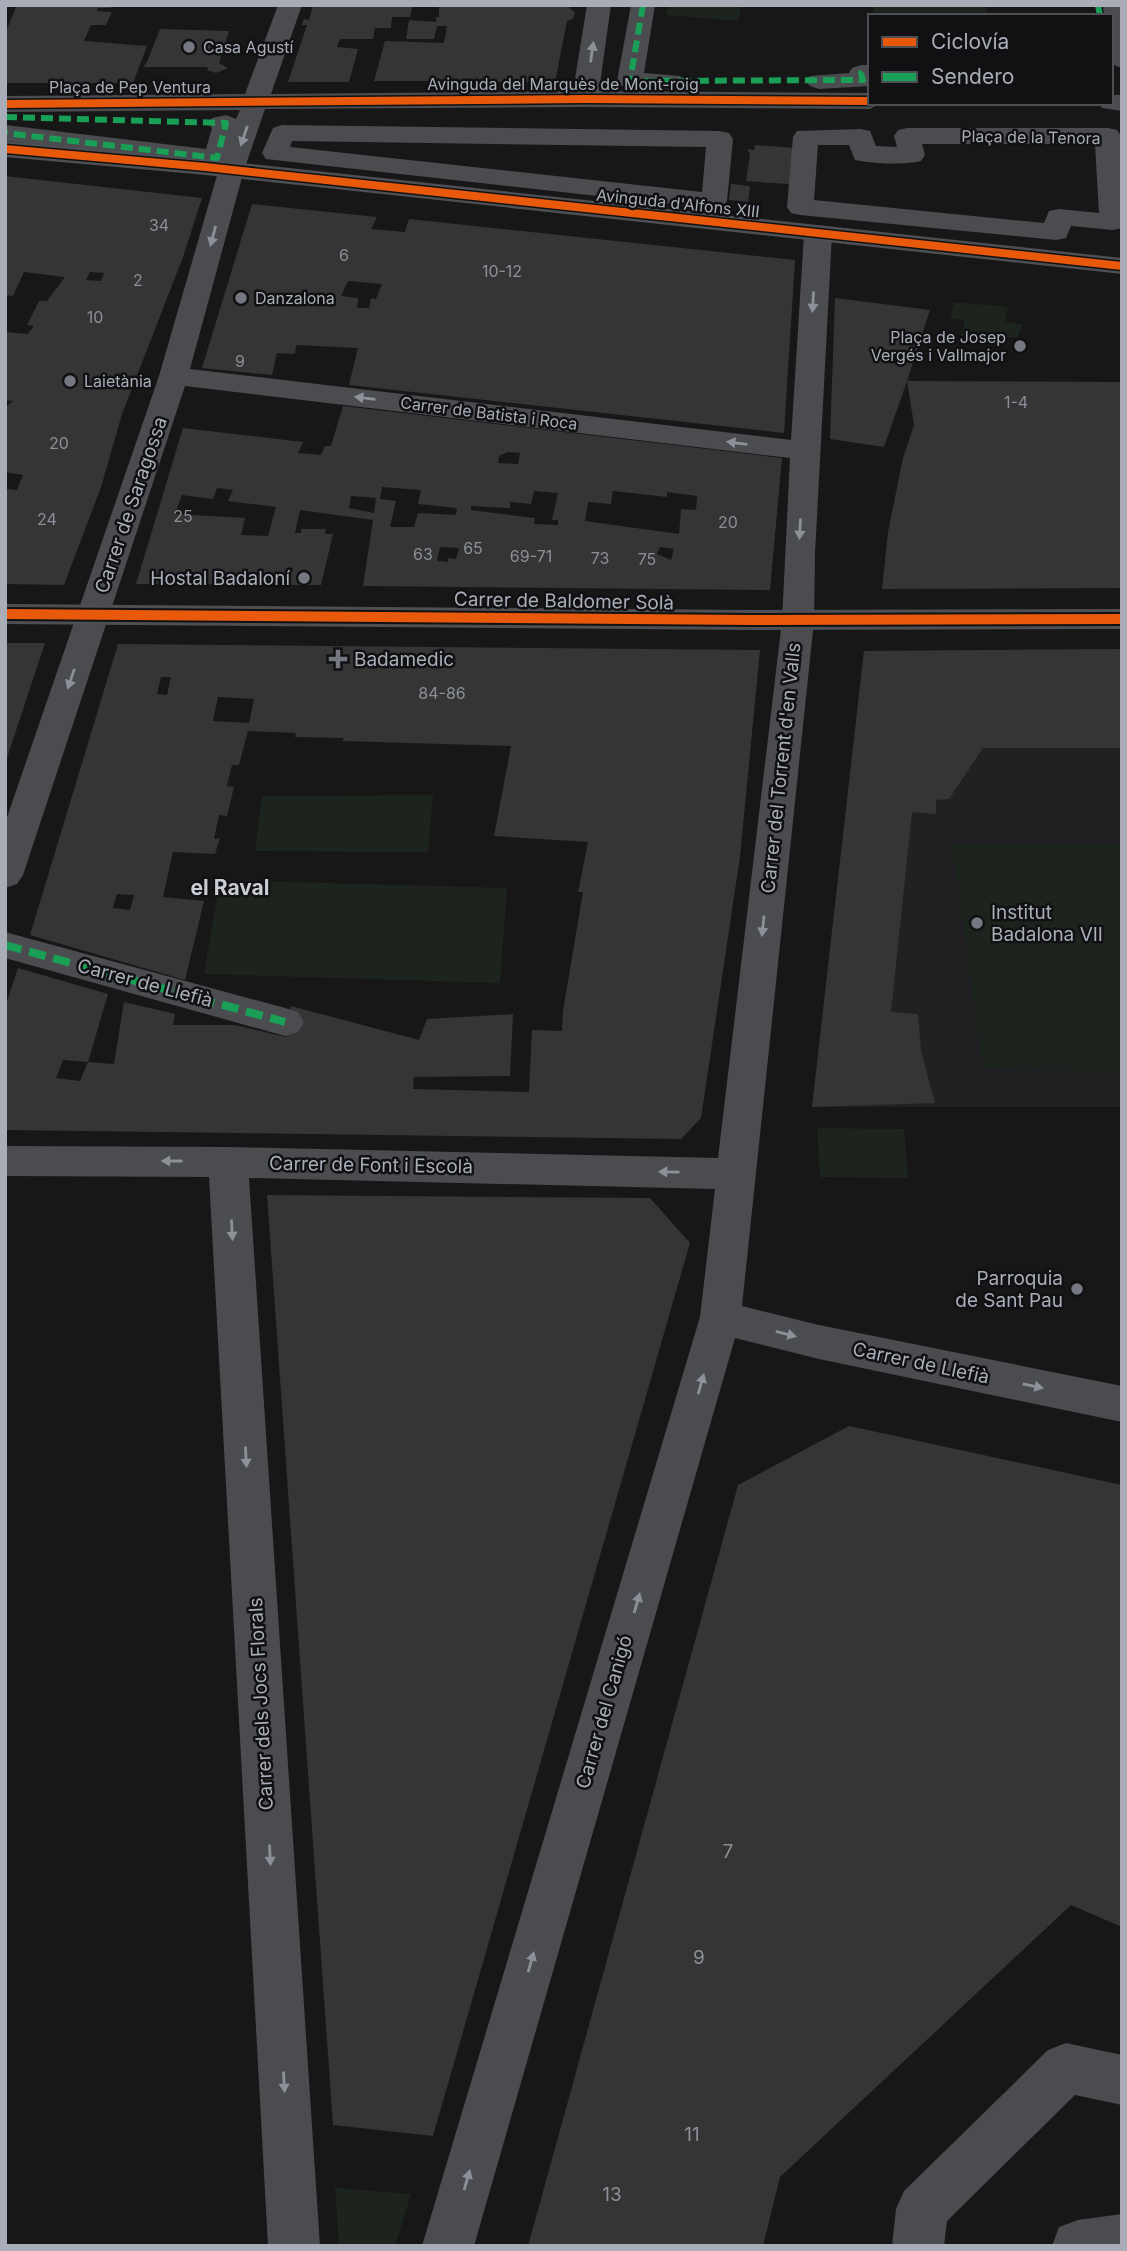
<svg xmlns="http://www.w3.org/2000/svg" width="1127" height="2251" font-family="Inter,sans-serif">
  <rect width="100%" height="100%" fill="#171717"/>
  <polygon fill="#212123" points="1122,649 1122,1107 812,1107 864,651"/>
  <g fill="#1d241e">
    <polygon points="668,5 742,5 738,21 666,15"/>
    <polygon points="874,5 986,5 987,16 874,16"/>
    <polygon points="954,302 1008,307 1005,322 1023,324 1017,338 961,336 965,320 950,319"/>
    <polygon points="433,795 428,852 255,851 262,796"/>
    <polygon points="952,844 1122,845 1122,1070 983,1069"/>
    <polygon points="220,880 507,888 500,983 204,974"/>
    <polygon points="817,1128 904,1129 908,1178 820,1177"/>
    <polygon points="335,2188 411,2194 395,2246 339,2246"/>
  </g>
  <g fill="#353536" fill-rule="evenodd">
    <polygon points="17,5 112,5 111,8 98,8 97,11 112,12 106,25 91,25 84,41 147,46 133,83 5,83 5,34"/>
    <polygon points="313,5 413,5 410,17 392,17 391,28 375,28 373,39 340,39 337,47 358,49 349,82 288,82 307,25 302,25 304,19 309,20"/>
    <polygon points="570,5 569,8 575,12 573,19 567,21 555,82 458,82 443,85 436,81 374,81 385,41 444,43 447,26 437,26 434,39 406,39 409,20 436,22 436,17 439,17 439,7"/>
    <polygon points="160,29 229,31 219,63 228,68 216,73 207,70 208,67 143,67 147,62"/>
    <polygon points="755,145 796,148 802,185 746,181 750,154 747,149 754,150"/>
    <path d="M5,176L202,198L183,257L122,414L101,487L64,585L5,584V489L17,490L23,475L5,472V408L13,401L5,400V332L28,334L34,326L27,325L39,301H47L65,277L24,272L13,296L5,295ZM90,272L104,273L101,281L86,280Z"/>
    <polygon points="731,184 750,186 748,202 729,200"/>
    <path d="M252,204L377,217L371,229L405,232L409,219L795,260L784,433L349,385L358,348L296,345L295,354L277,353L272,375L202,368ZM348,281L382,284L376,299L371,298L369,308H357L358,298L341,296Z"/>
    <polygon points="835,298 930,310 907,381 1122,382 1122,588 882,589 888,532 903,458 914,425 907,381 884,447 830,439"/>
    <path d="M343,406L782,458L770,590L363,586L373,520L300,510L295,533H301V529H326L325,534H333L321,585L136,584L183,428L303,442L298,453L321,455L325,446H331ZM508,452L520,453L518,464L498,463L499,456ZM382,487L421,490L418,504L457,508L456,515L418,513L414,527H390L396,501L380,499ZM217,488L233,490L228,501L276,507L268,536L241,535L245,518L175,514L182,495L213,499ZM534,491L558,493L552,520H558V525L534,524L535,518L471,510V506L510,508V502L531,504ZM613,491L667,497V492L697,496L696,510L681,509L679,534L585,521L588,502L611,504ZM351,496L376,498L374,513L349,508ZM440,547L459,548L456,559L448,558V562L437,561ZM660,547L674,549L671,560L657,554Z"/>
    <polygon points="5,643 45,643 6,761 5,761"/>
    <path d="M118,644L760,650L740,857L701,1118L681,1139L5,1130V1007L18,968L108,994L88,1062L63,1060L56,1078L80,1081L88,1062L114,1064L124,1002L175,1014L173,1025H235L286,1037L291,1006L419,1040L427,1019L513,1014L510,1076L414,1077L413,1089L529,1092L532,1030L562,1031L563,1011L583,892H578L588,842L494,836L511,746L342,741L344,738L295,737L296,733L248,731L239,765H232L227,786L234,787L227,816L219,815L214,839L220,838L215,854L173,852L163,897L204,901L185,980L30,935ZM161,677H171L167,695L157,694ZM218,697L254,699L249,723L213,721ZM117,894L134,895L130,910L113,908Z"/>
    <polygon points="1122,649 1122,748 983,748 949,799 936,800 936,814 912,812 891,1012 918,1014 921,1051 935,1103 812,1107 864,651"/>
    <polygon points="267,1195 650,1198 690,1243 433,2136 333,2125"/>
    <polygon points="849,1426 1122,1485 1122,1927 1071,1905 780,2177 763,2246 528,2246 738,1485"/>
  </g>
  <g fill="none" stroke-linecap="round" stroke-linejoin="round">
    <g fill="#4b4c50" fill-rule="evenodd">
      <polygon points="278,5 302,5 271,94 573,91 587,5 611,5 599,91 870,93 870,103 881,103 870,109 585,107 265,109 244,170 190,369 791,440 804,234 808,228 818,226 828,228 832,234 815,554 814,621 742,1306 819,1325 1122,1386 1122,1422 819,1359 735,1338 474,2246 422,2246 700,1317 715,1189 249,1178 320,2246 268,2246 209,1177 5,1176 5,1146 228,1147 718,1158 782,621 790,458 185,386 23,875 17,884 5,888 5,823 159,376 220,165 5,141 5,125 206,149 212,128 208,123 212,118 226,115 236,119 240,110 5,112 5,96 245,94"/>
      <polygon points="631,5 655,5 644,73 680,76 684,81 680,86 671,89 621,86 617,81"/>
      <polygon points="1103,5 1122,5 1122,68 1111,64 1111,16 1104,16"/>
      <polygon points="861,65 870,65 870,86 819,89 810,86 806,81 810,76 849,73 852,68"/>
      <polygon points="1111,95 1122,95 1122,111 1102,108 1098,103 1111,103"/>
      <path d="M282,125L720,131L729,133L733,139L727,201L723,207L714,209L266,159L262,153L273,128ZM292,141L706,147L702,192L290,147Z"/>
      <path d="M907,128H1108L1117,130L1121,136L1122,148V228L1113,230L1071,226L1066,238L1056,240L800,215L791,213L787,207L793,137L797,131L861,129L870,131L876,146L897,147L894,136L898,130ZM922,144H1095L1099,213L1059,209L1049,211L1044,223L814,200L818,145H849L855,160C874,164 902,165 921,161L925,155Z"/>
      <polygon points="5,932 285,1008 298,1012 304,1022 298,1032 285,1036 5,958"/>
      <polygon points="1066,2043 1122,2055 1122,2105 1075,2095 947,2221 944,2246 892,2246 896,2209 904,2191 1048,2050"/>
      <polygon points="1122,2214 1122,2246 1052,2246 1059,2227 1078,2220"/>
    </g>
    <g fill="#4d4f52" fill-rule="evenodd">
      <polygon points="5,141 206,159 1122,258 1122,274 206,175 5,157"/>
      <polygon points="5,604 752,610 1122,609 1122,629 752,630 5,624"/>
    </g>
    <g stroke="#1a9f57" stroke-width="6" stroke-dasharray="12 6" stroke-linecap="butt">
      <polyline points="643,5 630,81 863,80 861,73 870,73"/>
      <polyline points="1098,5 1100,16"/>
      <polyline points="5,117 226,123 217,158 5,133"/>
    </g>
    <polyline stroke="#1a9f57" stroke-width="8" stroke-dasharray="17 8" stroke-linecap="butt" points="5,945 285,1022"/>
    <g stroke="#111113" stroke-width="11">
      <g id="cycleway-far1">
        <polyline points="5,104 585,99 870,101"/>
        <polyline points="5,149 206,167 1122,266"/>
      </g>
    </g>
    <g stroke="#111113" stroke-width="14">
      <polyline id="cycleway" points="5,614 752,620 1122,619"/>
    </g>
    <use href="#cycleway-far1" stroke="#e8590c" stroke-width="8"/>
    <use href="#cycleway" stroke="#e8590c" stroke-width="10"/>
  </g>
  <defs><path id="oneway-solid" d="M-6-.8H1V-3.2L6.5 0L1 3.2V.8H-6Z" transform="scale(1.75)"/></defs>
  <g fill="#8c9099">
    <use href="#oneway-solid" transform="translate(592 52) rotate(-82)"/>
    <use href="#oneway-solid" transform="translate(244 136) rotate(109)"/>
    <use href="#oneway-solid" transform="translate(213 236) rotate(105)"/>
    <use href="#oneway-solid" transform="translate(813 302) rotate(93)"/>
    <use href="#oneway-solid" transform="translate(365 398) rotate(-173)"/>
    <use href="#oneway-solid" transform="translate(737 443) rotate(-173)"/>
    <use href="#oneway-solid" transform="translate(800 529) rotate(93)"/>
    <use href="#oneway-solid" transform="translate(71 679) rotate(109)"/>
    <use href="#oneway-solid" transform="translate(763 926) rotate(96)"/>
    <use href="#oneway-solid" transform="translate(172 1161) rotate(-180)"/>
    <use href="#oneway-solid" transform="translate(669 1172) rotate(-179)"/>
    <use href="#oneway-solid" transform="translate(232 1230) rotate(87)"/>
    <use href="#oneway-solid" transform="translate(786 1334) rotate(14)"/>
    <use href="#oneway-solid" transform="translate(701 1384) rotate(-74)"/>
    <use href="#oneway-solid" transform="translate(1033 1386) rotate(12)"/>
    <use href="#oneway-solid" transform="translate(246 1457) rotate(87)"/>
    <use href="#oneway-solid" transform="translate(637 1603) rotate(-74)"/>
    <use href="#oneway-solid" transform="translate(270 1855) rotate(87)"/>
    <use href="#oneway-solid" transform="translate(531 1962) rotate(-74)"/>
    <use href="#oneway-solid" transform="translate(284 2082) rotate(87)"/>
    <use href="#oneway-solid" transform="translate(467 2180) rotate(-74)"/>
  </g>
  <g fill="#757880" stroke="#111113" stroke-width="2.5">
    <circle cx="189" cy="47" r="7"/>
    <circle cx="241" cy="298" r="7"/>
    <circle cx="1020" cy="346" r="7"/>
    <circle cx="70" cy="381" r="7"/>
    <circle cx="304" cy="578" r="7"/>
    <path d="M334.5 648.5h7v7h7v7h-7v7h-7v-7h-7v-7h7z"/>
    <circle cx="977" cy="923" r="7"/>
    <circle cx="1077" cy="1289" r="7"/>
  </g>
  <g text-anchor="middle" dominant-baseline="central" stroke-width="5" stroke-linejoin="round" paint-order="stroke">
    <g font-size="16" fill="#a8adb8" stroke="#111113" text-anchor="start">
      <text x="203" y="47">Casa Agustí</text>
      <text x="255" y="298">Danzalona</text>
      <text x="1006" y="337" text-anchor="end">Plaça de Josep<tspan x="1006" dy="18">Vergés i Vallmajor</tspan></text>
      <text x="84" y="381">Laietània</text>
    </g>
    <g font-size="16" fill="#a8adb8" stroke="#111113">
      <text x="563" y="84">Avinguda del Marquès de Mont-roig</text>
      <text x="130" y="87">Plaça de Pep Ventura</text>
      <text transform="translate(1031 137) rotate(1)">Plaça de la Tenora</text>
      <text transform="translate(678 203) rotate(6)">Avinguda d'Alfons XIII</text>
      <text transform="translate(489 413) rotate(7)">Carrer de Batista i Roca</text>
    </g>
    <g font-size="16" fill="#8b8f98">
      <text x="159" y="225">34</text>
      <text x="344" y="255">6</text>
      <text x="502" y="271">10-12</text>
      <text x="138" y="280">2</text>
      <text x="95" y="317">10</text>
      <text x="240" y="361">9</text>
      <text x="1016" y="402">1-4</text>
      <text x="59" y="443">20</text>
      <text x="183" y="516">25</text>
      <text x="47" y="519">24</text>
      <text x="728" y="522">20</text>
      <text x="473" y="548">65</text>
      <text x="423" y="554">63</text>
      <text x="531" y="556">69-71</text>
      <text x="600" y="558">73</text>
      <text x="647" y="559">75</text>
      <text x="442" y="693">84-86</text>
    </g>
    <g font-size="19" fill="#a8adb8" stroke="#111113">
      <text transform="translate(131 505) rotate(-71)">Carrer de Saragossa</text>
      <text transform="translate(564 601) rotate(1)">Carrer de Baldomer Solà</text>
      <text transform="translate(781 768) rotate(-84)">Carrer del Torrent d'en Valls</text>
      <text transform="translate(145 983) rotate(15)">Carrer de Llefià</text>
      <text transform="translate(371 1165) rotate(1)">Carrer de Font i Escolà</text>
      <text transform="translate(921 1363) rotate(12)">Carrer de Llefià</text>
      <text transform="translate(261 1704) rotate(-93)">Carrer dels Jocs Florals</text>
      <text transform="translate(604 1712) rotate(-74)">Carrer del Canigó</text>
    </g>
    <g font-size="19" fill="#a8adb8" stroke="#111113" text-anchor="end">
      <text x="290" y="578">Hostal Badaloní</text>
      <text x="354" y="659" text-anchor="start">Badamedic</text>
      <text x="991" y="912" text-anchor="start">Institut<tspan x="991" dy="22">Badalona VII</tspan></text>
      <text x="1063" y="1278">Parroquia<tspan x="1063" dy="22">de Sant Pau</tspan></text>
    </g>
    <g font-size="19" fill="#8b8f98">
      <text x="728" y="1851">7</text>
      <text x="699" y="1957">9</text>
      <text x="692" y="2134">11</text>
      <text x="612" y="2194">13</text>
    </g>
    <g font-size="21" font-weight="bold" fill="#c9ccd4" stroke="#111113">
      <text x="230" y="887">el Raval</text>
    </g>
  </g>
  <rect width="1127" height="2251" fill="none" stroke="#a8adb8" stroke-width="14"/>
  <rect x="868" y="14" width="245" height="91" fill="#111113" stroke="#4d4f55" stroke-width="2"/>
  <rect x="882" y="37" width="35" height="10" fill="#e8590c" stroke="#4d4f55" stroke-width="2"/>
  <text x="931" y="49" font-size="21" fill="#a8adb8">Ciclovía</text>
  <rect x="882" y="72" width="35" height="10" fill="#1a9f57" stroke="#4d4f55" stroke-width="2"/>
  <text x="931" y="84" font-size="21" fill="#a8adb8">Sendero</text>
</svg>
